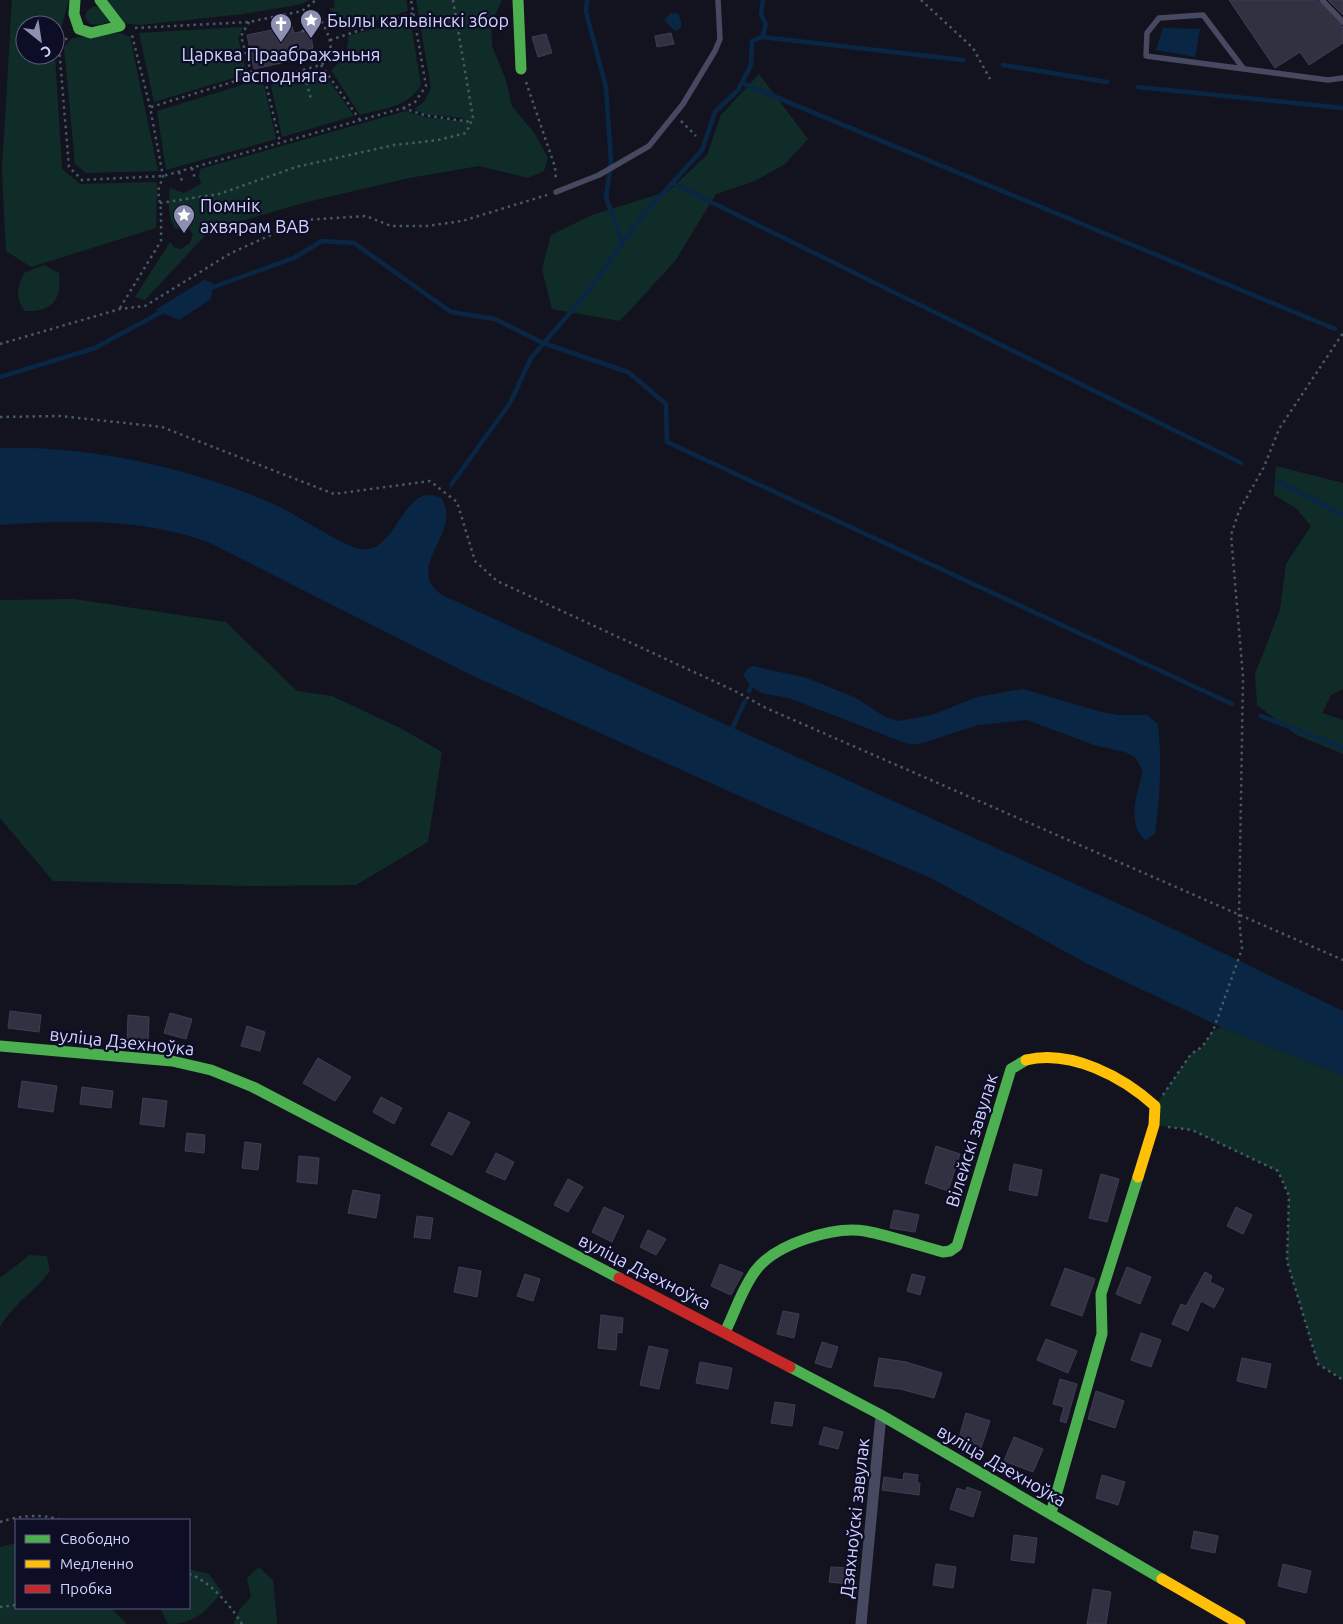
<svg xmlns="http://www.w3.org/2000/svg" width="1343" height="1624" font-family="Ubuntu,sans-serif">
  <rect width="100%" height="100%" fill="#131320"/>
  <g fill="#102c29">
    <polygon points="12,0 69,0 55,49 55,25 25,25 25,55 55,55 62,169 80,184 157,182 156,228 31,267 6,251 2,170"/>
    <polygon points="106,0 309,0 302,4 243,14 140,25 123,23"/>
    <polygon points="334,0 406,0 408,11 348,29 345,21 329,9 335,7"/>
    <path d="M416,0H502L491,24L492,46L506,80L512,106L535,134L548,158L544,171L528,178L479,166L409,178L303,203L210,230L145,300L135,297L170,242L175,248L181,249L190,243L193,234L189,228L175,229C168,217 168,202 170,188L184,193L201,184L199,177L200,169L406,111L424,117L463,121V118L424,114L414,109L424,102L431,88Z"/>
    <polygon points="94,6 102,8 112,21 99,25 90,24 85,17 87,11"/>
    <path d="M410,19L421,85C406,108 385,108 360,115L331,70C343,61 349,51 348,36Z"/>
    <polygon points="243,27 238,38 247,74 154,102 139,33"/>
    <polygon points="120,33 130,37 158,171 86,173 75,164 64,47 72,38"/>
    <polygon points="323,72 354,116 282,137 271,85"/>
    <polygon points="759,74 808,139 785,164 755,181 716,194 675,261 620,321 552,309 542,269 551,235 592,215 669,191 707,155 721,115"/>
    <polygon points="255,81 264,85 276,139 166,170 157,111"/>
    <path d="M44,265L59,273C62,300 52,312 25,311C15,298 17,288 24,273Z"/>
    <polygon points="1276,466 1343,483 1343,689 1331,695 1322,713 1343,720 1343,754 1297,735 1257,705 1255,674 1280,610 1286,564 1311,526 1296,508 1274,495"/>
    <polygon points="74,599 226,622 297,691 332,696 402,729 442,752 428,842 356,885 250,886 53,881 0,818 0,600"/>
    <polygon points="1221,1027 1343,1075 1343,1380 1318,1364 1287,1261 1289,1196 1279,1172 1192,1130 1154,1125 1155,1106 1191,1054 1202,1047 1213,1031"/>
    <path d="M30,1255L47,1256L50,1271C35,1291 12,1305 0,1327V1278Z"/>
    <polygon points="16,1543 16,1608 111,1608 127,1624 0,1624 0,1547"/>
    <polygon points="259,1567 273,1580 277,1624 233,1624 240,1609 251,1597 247,1578"/>
    <path d="M189,1569L209,1574L222,1592C206,1611 195,1624 168,1624L160,1608H189Z"/>
  </g>
  <g fill="#092745">
    <polygon points="671,13 678,14 681,21 681,28 675,31 664,20"/>
    <polygon points="1163,28 1200,29 1195,57 1156,50"/>
    <polygon points="204,280 213,283 211,299 179,320 155,310"/>
    <path d="M0,448C91,446 185,467 269,502C299,515 326,537 356,548C397,562 401,478 441,498C464,532 402,567 442,595L1167,926L1343,1011V1075L1221,1027L1086,963L933,879L764,807L469,674L208,542C141,518 71,520 0,525Z"/>
    <path d="M752,666L807,678L856,698L885,717L898,721L932,715L977,697L1023,689L1101,712L1119,715H1147L1158,724C1162,761 1160,797 1155,834L1146,840C1125,824 1138,792 1143,771L1135,757L1125,752L1094,745L1027,720L978,725L919,744H908L789,698L761,693L751,686L743,675L748,668Z"/>
  </g>
  <g fill="none" stroke-linecap="round" stroke-linejoin="round">
    <g stroke="#092745" stroke-width="4.5">
      <polyline points="587,0 586,12 606,87 611,161 606,198 623,243"/>
      <polyline points="762,37 963,60"/>
      <polyline points="1003,65 1107,82"/>
      <polyline points="742,83 1335,329"/>
      <polyline points="1138,87 1343,108"/>
      <polyline points="672,183 1241,463"/>
      <polyline points="208,289 294,258 322,241 354,243 451,312 495,319 543,343 628,372 666,404 667,442 1232,704"/>
      <polyline points="0,377 95,348 165,310"/>
      <polyline points="1279,482 1343,515"/>
      <polyline points="451,485 510,403 531,358 588,292 637,222 702,150 715,112 738,90 751,65 752,41 762,37 766,24 761,15 763,0"/>
      <polyline points="749,691 751,686"/>
      <polyline points="1261,716 1343,748"/>
      <polyline points="731,731 745,701"/>
    </g>
  </g>
  <g fill="#313142" stroke="#3d3d55">
    <polygon points="1229,0 1317,0 1343,27 1343,43 1309,65 1300,52 1275,68"/>
    <polygon points="1328,0 1343,0 1343,15"/>
    <polygon points="292,26 294,33 310,30 313,48 298,51 299,59 254,69 247,35"/>
    <polygon points="671,33 674,44 657,47 655,36"/>
    <polygon points="546,34 552,53 538,57 532,37"/>
    <polygon points="10,1011 41,1015 39,1032 8,1028"/>
    <polygon points="170,1013 192,1019 186,1039 164,1033"/>
    <polygon points="128,1015 149,1017 148,1043 127,1042"/>
    <polygon points="247,1026 265,1032 260,1051 241,1046"/>
    <polygon points="318,1058 351,1077 335,1101 303,1083"/>
    <polygon points="22,1081 57,1086 53,1112 18,1107"/>
    <polygon points="82,1087 113,1091 111,1108 80,1104"/>
    <polygon points="381,1097 402,1108 394,1124 373,1112"/>
    <polygon points="143,1098 167,1101 164,1127 140,1124"/>
    <polygon points="449,1112 470,1122 452,1155 431,1145"/>
    <polygon points="187,1133 205,1135 204,1153 185,1151"/>
    <polygon points="245,1142 261,1144 258,1170 242,1168"/>
    <polygon points="936,1146 960,1154 948,1191 925,1183"/>
    <polygon points="496,1153 514,1162 505,1180 486,1172"/>
    <polygon points="299,1156 319,1158 317,1184 297,1182"/>
    <polygon points="1014,1164 1042,1170 1037,1196 1009,1190"/>
    <polygon points="1101,1174 1119,1179 1107,1222 1089,1218"/>
    <polygon points="568,1179 583,1187 568,1212 554,1205"/>
    <polygon points="353,1190 380,1195 376,1218 348,1213"/>
    <polygon points="604,1207 624,1216 612,1242 592,1232"/>
    <polygon points="1236,1207 1252,1215 1243,1234 1227,1226"/>
    <polygon points="894,1210 919,1215 915,1232 890,1228"/>
    <polygon points="417,1216 433,1218 430,1239 414,1237"/>
    <polygon points="648,1230 666,1239 656,1255 640,1247"/>
    <polygon points="720,1264 743,1273 731,1295 711,1286"/>
    <polygon points="459,1267 481,1271 477,1297 454,1292"/>
    <polygon points="1127,1267 1151,1277 1140,1304 1116,1294"/>
    <polygon points="1065,1268 1095,1279 1082,1316 1051,1305"/>
    <polygon points="1205,1272 1212,1276 1210,1282 1224,1289 1214,1308 1201,1301 1188,1331 1172,1324 1181,1304 1186,1306"/>
    <polygon points="525,1274 540,1279 533,1301 517,1296"/>
    <polygon points="912,1274 925,1277 920,1295 907,1291"/>
    <polygon points="783,1311 799,1314 794,1338 777,1334"/>
    <polygon points="601,1315 623,1318 622,1333 617,1332 616,1350 598,1348"/>
    <polygon points="1141,1333 1161,1340 1151,1367 1131,1360"/>
    <polygon points="1046,1339 1077,1351 1068,1373 1037,1360"/>
    <polygon points="822,1342 838,1347 831,1368 815,1363"/>
    <polygon points="649,1346 668,1350 659,1389 640,1385"/>
    <polygon points="879,1358 906,1362 942,1373 934,1398 900,1389 874,1386"/>
    <polygon points="1242,1358 1271,1364 1266,1388 1237,1381"/>
    <polygon points="700,1362 732,1368 728,1389 696,1383"/>
    <polygon points="1060,1379 1077,1384 1066,1423 1060,1421 1064,1407 1053,1404"/>
    <polygon points="1096,1391 1124,1401 1115,1428 1088,1419"/>
    <polygon points="775,1402 795,1405 792,1426 771,1423"/>
    <polygon points="966,1413 990,1421 981,1448 958,1441"/>
    <polygon points="824,1427 843,1432 838,1449 819,1444"/>
    <polygon points="1014,1437 1043,1449 1033,1472 1004,1461"/>
    <polygon points="904,1473 918,1475 917,1483 920,1483 919,1495 882,1490 884,1477 903,1480"/>
    <polygon points="1102,1475 1125,1482 1118,1505 1096,1498"/>
    <polygon points="967,1487 981,1492 973,1517 950,1509 957,1488 966,1491"/>
    <polygon points="1194,1531 1218,1536 1215,1553 1191,1548"/>
    <polygon points="1014,1535 1037,1538 1034,1563 1011,1560"/>
    <polygon points="936,1564 956,1567 953,1588 933,1585"/>
    <polygon points="1283,1564 1311,1571 1306,1593 1278,1586"/>
    <polygon points="831,1567 849,1568 848,1584 829,1582"/>
    <polygon points="1093,1589 1111,1592 1106,1624 1087,1624"/>
  </g>
  <g fill="none" stroke-linecap="round" stroke-linejoin="round">
    <g stroke="#465a66" stroke-width="2.5" stroke-dasharray="2.5 4" stroke-linecap="butt">
      <polyline points="921,0 973,48 990,79"/>
      <path d="M249,22L241,36L252,76L265,80L321,65C338,53 329,34 320,19L311,17L302,11"/>
      <polyline points="135,28 249,22 302,11 316,0"/>
      <polyline points="302,32 311,17"/>
      <polyline points="67,38 59,47 69,167 82,180 163,176 403,108 415,102 426,86 411,0"/>
      <polyline points="330,40 414,13"/>
      <polyline points="321,65 360,120"/>
      <polyline points="303,70 311,99"/>
      <polyline points="265,80 280,142"/>
      <polyline points="526,82 555,167 556,181"/>
      <polyline points="151,107 252,76"/>
      <polyline points="403,108 424,115 471,122"/>
      <polyline points="681,121 696,136"/>
      <polyline points="192,168 195,179"/>
      <polyline points="179,172 183,184"/>
      <polyline points="160,203 219,194 296,167 394,145 438,140 466,133 473,118 453,0"/>
      <polyline points="120,308 161,241 161,210 158,191 163,176 150,107 132,35"/>
      <polyline points="0,344 120,309 145,306 231,253 304,220 366,216 391,226 427,226 462,221 547,195"/>
      <polyline points="0,417 60,416 162,427 334,494 430,481 457,502 475,561 497,581 735,691 766,708 1343,960"/>
      <polyline points="1163,1095 1191,1054 1202,1047 1213,1031 1242,949 1239,917 1243,677 1231,535 1239,511 1264,467 1279,429 1343,333"/>
      <polyline points="1168,1127 1192,1130 1278,1171 1289,1196 1287,1261 1318,1364 1343,1380"/>
      <path d="M0,1522C19,1516 40,1513 60,1520"/>
      <path d="M189,1574C210,1581 230,1605 242,1624"/>
      <polyline points="0,1607 16,1605"/>
    </g>
    <g stroke="#474961" stroke-width="5.5">
      <polyline points="1322,0 1343,22"/>
      <polyline points="1243,68 1203,15 1159,18 1147,33 1146,56 1328,80 1343,78"/>
      <polyline points="556,192 599,175 649,146 683,104 715,51 720,39 718,0"/>
    </g>
    <polyline stroke="#474961" stroke-width="11" points="861,1624 881,1415"/>
    <g stroke="#4caf50" stroke-width="11">
      <polyline points="75,0 74,14 79,29 91,33 120,26 100,0"/>
      <polyline points="518,0 521,69"/>
      <polyline points="0,1046 172,1061 211,1070 253,1087 619,1278"/>
      <path d="M725,1332C735,1312 742,1288 756,1270C776,1244 833,1226 865,1231C891,1236 917,1245 943,1252L950,1251L957,1246L1011,1069L1026,1060"/>
      <polyline points="790,1367 881,1415 1162,1579"/>
      <polyline points="1051,1513 1102,1334 1101,1294 1138,1177"/>
    </g>
    <g stroke="#ffc107" stroke-width="11">
      <path d="M1026,1060C1071,1049 1123,1077 1155,1106L1154,1125L1138,1177"/>
      <polyline points="1162,1579 1240,1624"/>
    </g>
    <polyline stroke="#c62828" stroke-width="11" points="619,1278 790,1367"/>
  </g>
  <defs>
    <g id="sight-pin" transform="scale(1.125)"><path d="M0 17L-7.5 6A9.5 9.5 0 1 1 7.5 6Z" fill="#8e90b1" stroke="#0e0d26"/><path d="M0-6L1.8-2.2L6-1.7L2.9 1.2L3.7 5.4L0 3.3L-3.7 5.4L-2.9 1.2L-6-1.7L-1.8-2.2Z" fill="#fff"/></g>
    <g id="church-pin" transform="scale(1.125)"><path d="M0 17L-7.5 6A9.5 9.5 0 1 1 7.5 6Z" fill="#8e90b1" stroke="#0e0d26"/><path d="M-1.2-6h2.4v3.5h3.3v2.4h-3.3V6h-2.4V-.1h-3.3v-2.4h3.3Z" fill="#fff"/></g>
  </defs>
  <g fill-rule="evenodd">
    <use href="#sight-pin" x="311" y="20"/>
    <use href="#church-pin" x="281" y="24"/>
    <use href="#sight-pin" x="184" y="215"/>
  </g>
  <g text-anchor="middle" dominant-baseline="central" stroke-width="4.5" stroke-linejoin="round" paint-order="stroke">
    <g font-size="18" fill="#d1d3ff" stroke="#0e0d26" text-anchor="start">
      <text x="327" y="20">Былы кальвінскі збор</text>
      <text x="281" y="54" text-anchor="middle">Царква Праабражэньня<tspan x="281" dy="21">Гасподняга</tspan></text>
      <text x="200" y="205">Помнік<tspan x="200" dy="21">ахвярам ВАВ</tspan></text>
    </g>
    <g font-size="18" fill="#d1d3ff" stroke="#0e0d26">
      <text transform="translate(122 1041) rotate(6)">вуліца Дзехноўка</text>
      <text transform="translate(971 1140) rotate(-73)">Вілейскі завулак</text>
      <text transform="translate(645 1271) rotate(27)">вуліца Дзехноўка</text>
      <text transform="translate(1002 1465) rotate(30)">вуліца Дзехноўка</text>
      <text transform="translate(854 1518) rotate(-84)">Дзяхноўскі завулак</text>
    </g>
  </g>
  <rect x="15" y="1519" width="175" height="90" fill="#0e0d26" stroke="#5c5c7d"/>
  <rect x="25" y="1535" width="25" height="8" fill="#4caf50" stroke="#5c5c7d"/>
  <text x="60" y="1544" font-size="15" fill="#d1d3ff">Свободно</text>
  <rect x="25" y="1560" width="25" height="8" fill="#ffc107" stroke="#5c5c7d"/>
  <text x="60" y="1569" font-size="15" fill="#d1d3ff">Медленно</text>
  <rect x="25" y="1585" width="25" height="8" fill="#c62828" stroke="#5c5c7d"/>
  <text x="60" y="1594" font-size="15" fill="#d1d3ff">Пробка</text>
  <g transform="translate(40 40) rotate(150)"><circle r="24" fill="#0e0d26" stroke="#5c5c7d"/>
  <path d="M0-4L9 19L0 12L-9 19Z" fill="#8e90b1"/>
  <text y="-8" font-size="14" font-weight="bold" text-anchor="middle" fill="#d1d3ff">С</text>
  </g>
</svg>
